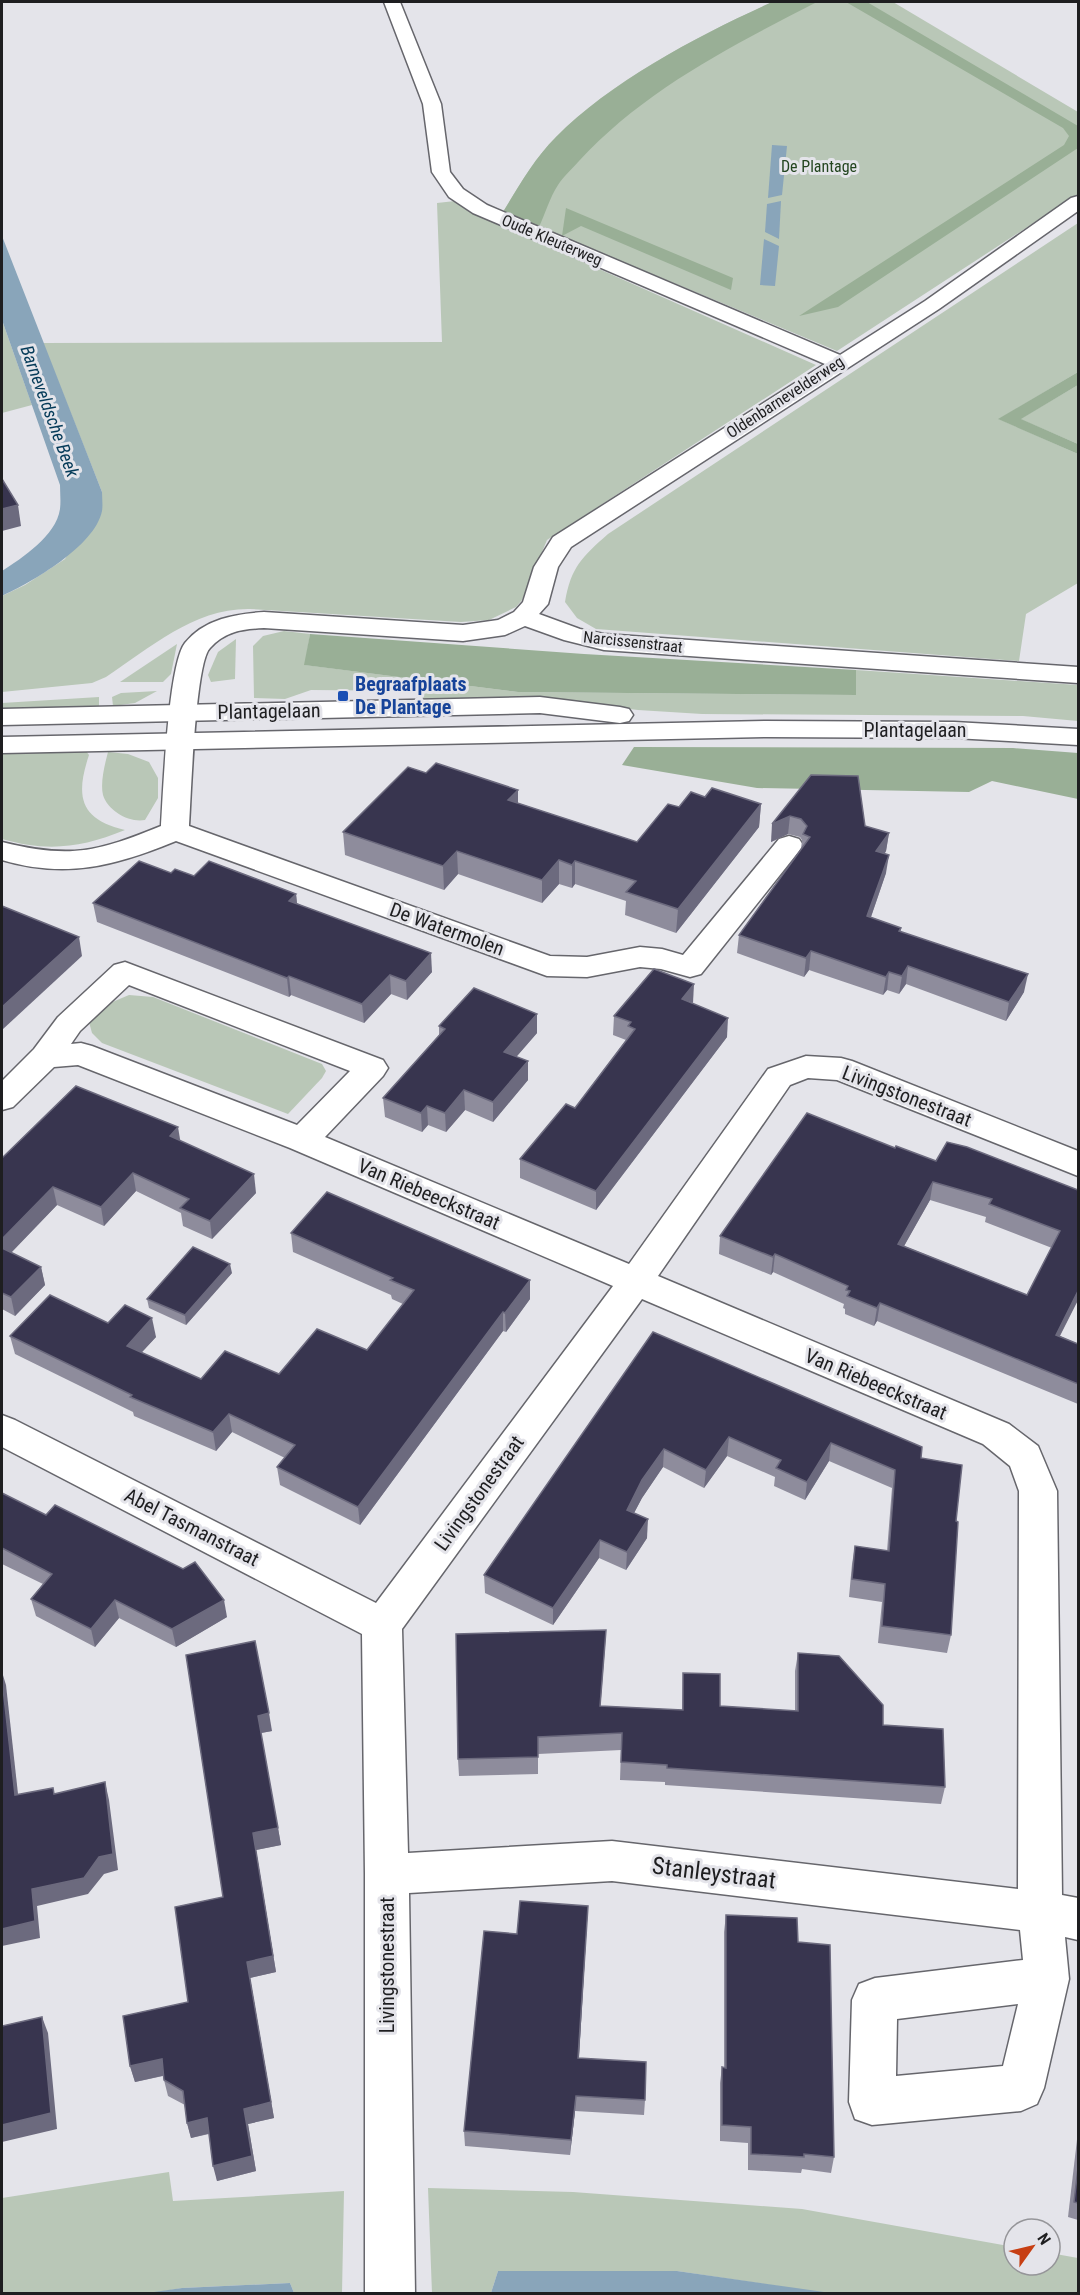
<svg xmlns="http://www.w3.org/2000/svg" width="1080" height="2295" font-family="'Roboto Condensed',sans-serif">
  <rect width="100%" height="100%" fill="#e4e4ea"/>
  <g fill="#b9c7b7">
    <path d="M773,2H893L1078,112V194L837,351L503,212C519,186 534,159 556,137C611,81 701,34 773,2Z"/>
    <path d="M455,201L470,212L816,365L547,540L522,600L516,607L489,620L461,622L250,609C194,608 150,648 106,677L92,683L2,692V596L25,585L65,559L102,492L43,343L442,342L437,203Z"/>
    <path d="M1078,223V372L999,419L1078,454V583L1026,614L1019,661L596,629L577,618L565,602C571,567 582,557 608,534Z"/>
    <polygon points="2,320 32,405 2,413"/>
    <polygon points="1078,385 1078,444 1020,419"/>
    <polygon points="284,631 310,634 305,665 518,692 855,695 856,670 1078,685 1078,721 1023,716 702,714 638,710 564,701 413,701 423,691 311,690 285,699 254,698 253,646 263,636"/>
    <polygon points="236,639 235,679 211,682 208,675 218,652"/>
    <polygon points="177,644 171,674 163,682 120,682"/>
    <polygon points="157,691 135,703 113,706 112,697 121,693"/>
    <polygon points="99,697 99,708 2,713 2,703"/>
    <path d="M66,748L86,751L89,755C75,797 80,819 125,830C81,848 47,852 2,839V751Z"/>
    <path d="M108,752L128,754L149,762L158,778V798L145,820C129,823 108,811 103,795C100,782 105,764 108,752Z"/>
    <polygon points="129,995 153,997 322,1064 326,1071 322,1078 288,1114 102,1043 92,1033 89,1022 103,1006"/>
    <polygon points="169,2172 173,2201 344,2191 342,2293 294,2293 290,2283 182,2288 147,2294 2,2294 2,2198"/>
    <polygon points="428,2188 573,2192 802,2209 1014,2247 1014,2265 1050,2265 1050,2253 1078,2258 1078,2293 831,2294 677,2271 498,2271 491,2293 432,2293"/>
  </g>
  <g fill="#99af96">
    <path d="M772,2H817C733,45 644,90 579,161C572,169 563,177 558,185C550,197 545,214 539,227L503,212C519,186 534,159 556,137C611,81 701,34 772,2Z"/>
    <polygon points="846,2 867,2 1078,126 1078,148 838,307 799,316 1064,145 1069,136 1063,128"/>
    <polygon points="566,208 733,278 731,290 581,226 562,236"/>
    <polygon points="1078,372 1078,385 1021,419 1078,444 1078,454 998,419"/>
    <polygon points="310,634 584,654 856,670 856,695 518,692 304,665"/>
    <polygon points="634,747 1013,748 1078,753 1078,799 992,781 969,792 757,788 622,765"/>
  </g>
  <g fill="#89a5ba">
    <polygon points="772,145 787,146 782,195 768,198"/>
    <polygon points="781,201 779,239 765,232 767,204"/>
    <path d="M2,236L102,492C102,498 103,505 102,511C95,546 32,582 2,596V571C22,558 56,536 60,509C61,501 60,493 60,485L2,320Z"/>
    <polygon points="764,239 779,246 775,286 760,285"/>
    <polygon points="498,2271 677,2271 831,2293 491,2293"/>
    <polygon points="290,2283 294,2293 147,2293 182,2288"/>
  </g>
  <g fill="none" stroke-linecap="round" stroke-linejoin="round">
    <g stroke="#66666c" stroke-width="3">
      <g id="street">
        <path d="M384,2H400L441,104L450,172L463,189L487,205L840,355L925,301L1071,198L1078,196V211L939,309L571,547L558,567L548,604L539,614L580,629L604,634L1078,667V683L604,650L564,640L525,626L505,635L463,641L264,628C243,629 225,631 210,648C195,663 191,798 189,826L550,956L587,957L640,947L662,949L683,955L779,839L789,836L799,839L803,845L799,851L701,974L690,977L661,969L640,967L587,977L547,976L176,841C115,866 66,879 2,860V842C70,859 97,852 161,826C163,794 168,664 185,643C204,619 235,614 264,612L463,625L498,620L514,612L523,602L534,567L553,537L825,364L473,213L449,197L432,172L423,104Z"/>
        <path d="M125,962L383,1060L388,1068L383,1076L325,1137L629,1264L768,1069L806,1056L841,1058L852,1061L1078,1151V1176L837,1080L808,1078L790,1085L658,1276L1009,1424L1038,1446L1057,1491L1062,1895L1078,1898V1940L1065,1937L1069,1979L1044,2088L1037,2104L1021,2111L872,2125L855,2119L849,2102L852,2000L859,1984L875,1978L1023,1960L1020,1930L612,1881L409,1893L415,2294H365V1874L362,1634L2,1447V1415L15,1420L376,1603L613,1286L290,1148L78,1065L54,1067L13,1107L2,1110V1081L34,1049L58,1017L114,965ZM129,985L350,1071L297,1125L92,1046L81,1043L71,1044L80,1031ZM642,1299L983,1444L1010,1466L1019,1491L1018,1889L612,1841L408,1853L402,1629ZM1018,2004L1003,2066L896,2076L897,2019Z"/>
      </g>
    </g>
    <g stroke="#66666c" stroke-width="3">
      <g id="secondary">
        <polygon points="540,697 620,707 629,709 633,715 629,721 620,723 540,713 2,725 2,709"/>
        <polygon points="767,721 954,722 1078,729 1078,745 954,738 767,737 2,753 2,737"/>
      </g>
    </g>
    <use href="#street" fill="#fff" fill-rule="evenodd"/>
    <use href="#secondary" fill="#fff" fill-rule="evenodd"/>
  </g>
  <g fill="#8e8c9c" fill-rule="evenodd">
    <polygon points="426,773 518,790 518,803 637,842 679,807 705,797 761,804 759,827 676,933 625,915 626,901 575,884 572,888 559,884 542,903 458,874 444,890 345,855 343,832"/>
    <polygon points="811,775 865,826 889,833 886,851 885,853 886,873 871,917 901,928 901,932 1024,992 1006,1021 906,984 899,994 887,990 883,995 809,970 804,977 737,953 739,935 801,849 802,840 800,837 788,834 771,842"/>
    <polygon points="171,873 194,876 296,894 297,903 432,972 407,1000 391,994 364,1023 291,995 289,997 97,922 93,903"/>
    <polygon points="693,1004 727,1037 596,1210 520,1178 520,1159 575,1108 626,1040 613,1035 614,1016"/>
    <polygon points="439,1026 537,1033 516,1057 528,1080 493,1122 465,1110 446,1132 428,1125 422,1132 385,1117 383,1098 439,1035"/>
    <polygon points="180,1141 256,1193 212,1239 183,1226 181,1213 136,1191 104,1226 57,1205 11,1253 41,1267 45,1285 15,1316 2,1309 2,1158"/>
    <path d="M895,1148L936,1161L1078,1190V1300L1060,1336L1078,1344V1404L877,1321L874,1326L845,1314V1309L843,1308L844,1304L773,1272L771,1275L719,1254L720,1236ZM930,1200L986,1217L985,1222L1052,1248L1027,1295L904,1246Z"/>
    <polygon points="291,1233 530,1299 506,1332 503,1331 360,1525 280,1485 277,1467 285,1458 232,1432 216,1451 134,1416 133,1412 15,1354 10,1336 108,1323 156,1337 141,1353 201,1379 279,1374 367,1350 403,1304 392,1299 391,1295 293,1252"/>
    <polygon points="232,1273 186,1325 149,1308 147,1299"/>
    <polygon points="653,1332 921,1458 956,1521 951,1635 947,1653 878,1643 882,1602 849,1597 852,1564 855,1546 887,1551 892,1488 829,1461 805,1500 774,1486 775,1477 727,1456 704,1488 663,1467 642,1498 634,1513 647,1538 626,1570 599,1558 553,1625 485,1593 484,1575"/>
    <polygon points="2,1493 227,1617 176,1647 119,1618 95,1647 36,1616 31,1599 43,1584 2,1564"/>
    <polygon points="606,1630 600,1706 682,1710 683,1673 720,1706 795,1711 795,1671 798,1653 883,1725 945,1787 941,1804 665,1785 665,1782 620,1780 621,1750 538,1754 538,1774 459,1776 458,1759"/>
    <polygon points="186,1655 272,1731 261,1733 281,1845 256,1850 276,1972 250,1978 274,2118 248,2124 256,2171 217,2181 209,2134 191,2138 187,2123 185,2105 168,2096 163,2076 135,2082 130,2066 188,2002 223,1897"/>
    <polygon points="588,1906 579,2058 645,2100 644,2115 575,2111 570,2155 465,2146 464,2131"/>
    <polygon points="726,1915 798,1942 834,2157 831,2173 802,2169 801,2173 748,2170 748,2143 720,2141 720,2083 722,2067 724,2067 724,1932"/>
    <polygon points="1078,2131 1078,2220 1068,2217"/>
  </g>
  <g fill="#6c6a7e">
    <polygon points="18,505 21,526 2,531 2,509"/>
    <polygon points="518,790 518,813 508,800"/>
    <polygon points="761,804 759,827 676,933 678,909"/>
    <polygon points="790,816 788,834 771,842 772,824"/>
    <polygon points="889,833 886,851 874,869 876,851"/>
    <polygon points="457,851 458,874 444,890 443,866"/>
    <polygon points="889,855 886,873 865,934 867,916"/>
    <polygon points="559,860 559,884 542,903 542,880"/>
    <polygon points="575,861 575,884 572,888 572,865"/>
    <polygon points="296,894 298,913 289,901"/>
    <polygon points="79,937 82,956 2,1030 2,1007"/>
    <polygon points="811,951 809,970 804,977 806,958"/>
    <polygon points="431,953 432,972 407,1000 406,981"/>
    <polygon points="908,966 906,984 899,994 902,976"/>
    <polygon points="889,972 887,990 883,995 886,977"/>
    <polygon points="1028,974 1024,992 1006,1021 1009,1002"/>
    <polygon points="390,975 391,994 364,1023 362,1004"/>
    <polygon points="289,976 291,995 289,997 287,978"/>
    <polygon points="694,984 693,1003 682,999"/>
    <polygon points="537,1014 537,1033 504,1071 504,1052"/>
    <polygon points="728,1018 727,1037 596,1210 596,1191"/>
    <polygon points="528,1061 528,1080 493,1122 493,1102"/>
    <polygon points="464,1090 465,1110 446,1132 445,1113"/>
    <polygon points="427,1106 428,1125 422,1132 421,1113"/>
    <polygon points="178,1127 181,1145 170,1136"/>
    <polygon points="133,1173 136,1191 104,1226 101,1207"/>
    <polygon points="254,1174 256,1193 212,1239 210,1221"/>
    <polygon points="933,1182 930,1200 895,1262 898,1244"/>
    <polygon points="53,1187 57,1205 2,1262 2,1239"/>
    <polygon points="775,1254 773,1272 771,1275 773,1257"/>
    <polygon points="230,1264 232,1273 186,1325 185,1315"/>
    <polygon points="41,1267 45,1285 15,1316 11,1297"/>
    <polygon points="530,1280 530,1299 506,1332 505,1313"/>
    <polygon points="1078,1291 1078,1300 1051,1353 1056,1335"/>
    <polygon points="880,1303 877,1321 874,1326 877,1308"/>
    <polygon points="503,1312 503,1331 360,1525 358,1507"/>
    <polygon points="152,1318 156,1337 130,1365 127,1346"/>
    <polygon points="229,1414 232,1432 216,1451 213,1432"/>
    <polygon points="729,1437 727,1456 704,1488 706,1470"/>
    <polygon points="831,1443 829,1461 805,1500 807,1482"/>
    <polygon points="664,1449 663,1467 642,1498 626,1528 627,1510 642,1480"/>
    <polygon points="648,1519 647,1538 626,1570 627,1552"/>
    <polygon points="600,1540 599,1558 553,1625 553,1608"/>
    <polygon points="115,1600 119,1618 95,1647 91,1629"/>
    <polygon points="224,1600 227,1617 176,1647 172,1629"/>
    <polygon points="606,1630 605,1647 599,1724 600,1706"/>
    <polygon points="2,1672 6,1685 20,1812 15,1795 2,1679"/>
    <polygon points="269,1713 272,1731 261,1733 258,1716"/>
    <polygon points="105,1782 109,1800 118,1870 104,1874 88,1894 37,1906 40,1938 2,1946 2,1929 32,1889"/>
    <polygon points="278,1828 281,1845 256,1850 276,1972 250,1978 274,2118 248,2124 256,2171 217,2181 213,2166 244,2109 247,1962 253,1833"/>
    <polygon points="588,1906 587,1922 578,2073 578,2058"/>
    <polygon points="42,2017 48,2033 57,2129 2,2142 2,2125"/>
    <polygon points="162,2059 166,2075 135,2082 130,2066"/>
    <polygon points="576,2096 575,2111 570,2155 571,2140"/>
    <polygon points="207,2118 211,2133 191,2138 187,2123"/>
  </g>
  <g fill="#38354f" stroke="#6c6a7e" stroke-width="1.5" fill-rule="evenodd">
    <polygon points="2,479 18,505 2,509"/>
    <polygon points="436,763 518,790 508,800 637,842 668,804 679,807 691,792 705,797 712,788 761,804 678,909 626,892 636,881 575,861 572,865 559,860 542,880 457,851 443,866 343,832 408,767 426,773"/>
    <polygon points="811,775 858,776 865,826 889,833 876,851 889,855 867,916 901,928 899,931 1028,974 1009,1002 908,966 902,976 889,972 886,977 811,951 806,958 739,935 810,837 803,834 807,826 801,819 790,816 772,824"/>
    <polygon points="139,861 171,873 175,869 194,876 209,861 296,894 289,901 431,953 406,981 390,975 362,1004 289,976 287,978 93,903"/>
    <polygon points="2,906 79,937 2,1007"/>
    <polygon points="654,969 694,984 682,999 728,1018 596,1191 520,1159 566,1104 575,1108 635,1029 628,1026 631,1022 614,1016"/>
    <polygon points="474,988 537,1014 504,1052 528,1061 493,1102 464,1090 445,1113 427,1106 421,1113 383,1098 445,1029 439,1026"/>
    <polygon points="76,1086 178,1127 170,1136 254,1174 210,1221 180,1208 189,1199 133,1173 101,1207 53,1187 2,1239 2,1158"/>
    <path d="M807,1113L895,1148L896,1146L936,1161L947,1142L967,1147L1078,1190V1291L1056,1335L1078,1344V1384L880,1303L877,1308L847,1296L850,1291L846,1290L848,1286L775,1254L773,1257L720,1236ZM933,1182L992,1199L989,1204L1060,1231L1027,1295L898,1244Z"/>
    <polygon points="327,1192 530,1280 505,1313 503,1312 358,1507 277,1467 295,1445 229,1414 213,1432 130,1397 132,1395 10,1336 50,1295 108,1323 125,1305 152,1318 127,1346 201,1379 225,1351 279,1374 317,1329 367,1350 414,1290 390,1280 393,1278 291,1233"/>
    <polygon points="193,1247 230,1264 185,1315 147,1299"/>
    <polygon points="2,1248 41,1267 11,1297 2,1293"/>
    <polygon points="653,1332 922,1447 921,1458 962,1465 956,1521 958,1522 951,1635 882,1626 885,1584 852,1579 855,1546 889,1551 895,1470 831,1443 807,1482 776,1468 781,1460 729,1437 706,1470 664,1449 642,1480 627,1510 648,1519 627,1552 600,1540 553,1608 484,1575"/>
    <polygon points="2,1493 46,1515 55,1505 183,1569 195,1562 224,1600 172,1629 115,1600 91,1629 31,1599 52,1574 2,1548"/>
    <polygon points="606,1630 600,1706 683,1710 683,1673 720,1674 720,1706 798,1711 798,1653 839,1656 883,1705 883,1725 943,1729 945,1787 667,1768 667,1765 621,1762 622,1733 538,1737 538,1757 458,1759 456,1634"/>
    <polygon points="255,1641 269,1713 258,1716 278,1828 253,1833 273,1956 247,1962 271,2102 244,2109 252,2156 213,2166 207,2118 187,2123 183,2091 164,2080 162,2059 130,2066 123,2016 188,2002 175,1907 223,1897 186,1655"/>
    <polygon points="2,1679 15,1795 53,1788 54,1794 105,1782 113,1854 99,1857 84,1878 32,1889 35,1921 2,1929"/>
    <polygon points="520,1901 588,1906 578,2058 646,2062 645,2100 576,2096 571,2140 464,2131 484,1931 517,1934"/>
    <polygon points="726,1915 797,1918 798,1942 830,1945 834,2157 804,2154 804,2157 751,2154 751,2127 722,2125 722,2067 726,2068"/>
    <polygon points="42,2017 51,2113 2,2125 2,2026"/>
    <polygon points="1078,2168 1078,2203 1074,2202"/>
  </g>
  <rect fill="#1a4fb4" stroke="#e4e4ea" stroke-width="2" x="337" y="690" width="12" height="12" rx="3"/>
  <g text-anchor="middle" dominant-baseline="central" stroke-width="6" stroke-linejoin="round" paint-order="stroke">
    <g font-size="16" fill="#23451f" stroke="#e4e4ea">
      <text x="819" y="166">De Plantage</text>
    </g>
    <g font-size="16" fill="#1e1e20" stroke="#e4e4ea">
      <text transform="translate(552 240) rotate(23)">Oude Kleuterweg</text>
      <text transform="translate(785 397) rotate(-33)">Oldenbarnevelderweg</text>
      <text transform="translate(633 642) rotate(6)">Narcissenstraat</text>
    </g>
    <g font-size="18" font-style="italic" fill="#043a58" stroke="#e4e4ea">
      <text transform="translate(50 411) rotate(70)">Barneveldsche Beek</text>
    </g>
    <g font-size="20" font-weight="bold" fill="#164399" stroke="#e4e4ea" text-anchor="start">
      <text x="355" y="684">Begraafplaats<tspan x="355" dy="23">De Plantage</tspan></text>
    </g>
    <g font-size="20" fill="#1e1e20" stroke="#e4e4ea">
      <text transform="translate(269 711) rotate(-1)">Plantagelaan</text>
      <text x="915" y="730">Plantagelaan</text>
      <text transform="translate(447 929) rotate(20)">De Watermolen</text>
      <text transform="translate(907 1096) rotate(21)">Livingstonestraat</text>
      <text transform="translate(429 1194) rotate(23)">Van Riebeeckstraat</text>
      <text transform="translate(876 1384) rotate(23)">Van Riebeeckstraat</text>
      <text transform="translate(479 1493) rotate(-54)">Livingstonestraat</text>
      <text transform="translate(192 1527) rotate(27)">Abel Tasmanstraat</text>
      <text transform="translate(387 1965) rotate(-90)">Livingstonestraat</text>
    </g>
    <g font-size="24" fill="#1e1e20" stroke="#e4e4ea">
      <text transform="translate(714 1873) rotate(7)">Stanleystraat</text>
    </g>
  </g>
  <rect width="1080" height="2295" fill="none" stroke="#1e1e20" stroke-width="6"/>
  <g transform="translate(1032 2247) rotate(56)"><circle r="28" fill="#e4e4ea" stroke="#959599" stroke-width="1.5"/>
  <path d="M0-4.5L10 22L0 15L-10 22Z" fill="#c73f13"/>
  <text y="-9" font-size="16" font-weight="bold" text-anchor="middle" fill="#1e1e20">N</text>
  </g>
</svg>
